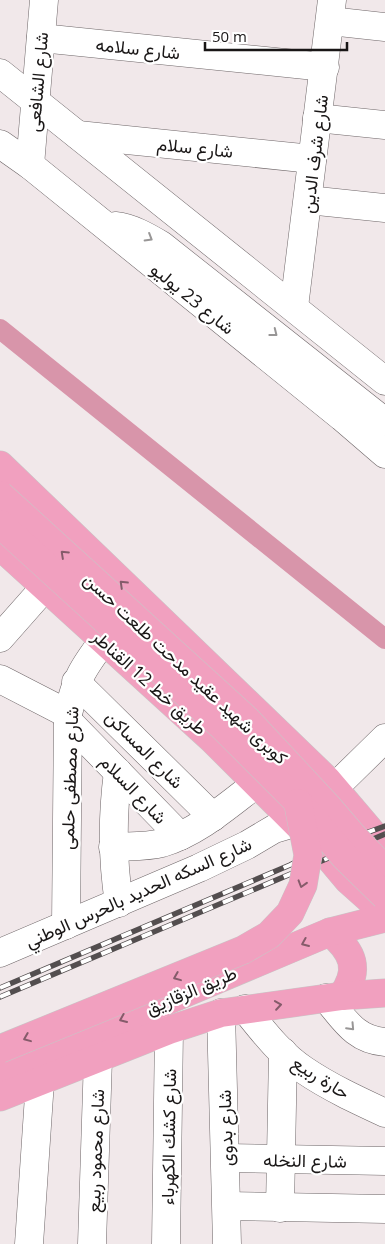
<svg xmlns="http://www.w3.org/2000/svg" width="385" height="1244" font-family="'Open Sans',Vazirmatn,sans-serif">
  <rect width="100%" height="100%" fill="#f1e8ea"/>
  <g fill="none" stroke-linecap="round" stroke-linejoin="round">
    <polyline stroke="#d895aa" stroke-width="20" points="0,329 385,639"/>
    <g stroke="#6e6668" stroke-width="29">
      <g id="minor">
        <polyline points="330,21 385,27"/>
        <polyline points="41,38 325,67"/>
        <polyline points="0,73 385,381"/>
        <polyline points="317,118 385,125"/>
        <polyline points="78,135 312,159"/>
        <polyline points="0,144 30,165 342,417 385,454"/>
        <polyline points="30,165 44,0"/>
        <polyline points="308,200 385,208"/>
        <path d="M115,226C132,228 146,236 161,245L385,422"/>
        <polyline points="294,307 332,0"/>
        <polyline points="0,638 45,587"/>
        <polyline points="0,679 68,714"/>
        <polyline points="76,682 213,817"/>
        <polyline points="68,721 180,836"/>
        <path d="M118,772C112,817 112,858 119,903"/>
        <path d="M113,847C129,846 147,847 162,843C198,832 227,806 256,784"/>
        <path d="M66,925L68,714C76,679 82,669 104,640"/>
        <polyline points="0,953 199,868 247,845 274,829 294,823 334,788 385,738"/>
        <path d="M326,998C344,1019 355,1040 385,1042"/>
        <path d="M245,1009C263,1031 280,1054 304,1070C329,1087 357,1100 385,1113"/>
        <polyline points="221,1013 227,1244"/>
        <polyline points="226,1158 385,1161"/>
        <polyline points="227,1206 385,1209"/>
        <polyline points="280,1208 283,1052"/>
        <polyline points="29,1244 40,1081"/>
        <polyline points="92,1244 98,1058"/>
        <polyline points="166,1244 169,1030"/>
      </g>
    </g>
    <g stroke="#c8c7c7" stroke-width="29">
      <g id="major">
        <polyline points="0,465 327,780 385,848"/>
        <polyline points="0,546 213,740 322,849 348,880 385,913"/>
        <path d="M330,932C353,952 361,969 342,996"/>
        <polyline points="0,1071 330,932 385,918"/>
        <polyline points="0,1097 169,1030 221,1013 342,996 385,993"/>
      </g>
    </g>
    <use href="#minor" stroke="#fff" stroke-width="28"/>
    <use href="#major" stroke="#f1a0bf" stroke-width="28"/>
    <g stroke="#534e4f" stroke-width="5.5">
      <g id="rail">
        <polyline points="0,988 290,865 322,849 385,826"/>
        <polyline points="0,997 385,834"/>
      </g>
    </g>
    <use href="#rail" stroke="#fff" stroke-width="4" stroke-dasharray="11" stroke-linecap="butt"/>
    <g stroke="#c8c7c7" stroke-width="29" stroke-linecap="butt">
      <g id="major-bridge">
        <polyline points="0,495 247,720 328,807 352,835 385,870"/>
        <polyline points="0,524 223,727 298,802 345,857 385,896"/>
        <polyline points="0,1049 243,950 269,935 290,913 303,885 308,855 298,803"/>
      </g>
    </g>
    <use href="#major-bridge" stroke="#f1a0bf" stroke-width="28"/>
  </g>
  <defs><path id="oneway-chevron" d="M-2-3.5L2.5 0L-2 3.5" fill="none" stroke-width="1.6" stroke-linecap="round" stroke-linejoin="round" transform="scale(1.25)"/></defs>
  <g stroke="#989696">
    <use href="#oneway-chevron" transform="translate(149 238) rotate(31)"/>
    <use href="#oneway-chevron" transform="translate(274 333) rotate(38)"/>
    <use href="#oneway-chevron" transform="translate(351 1027) rotate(47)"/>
  </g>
  <g stroke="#855b6a">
    <use href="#oneway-chevron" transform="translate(64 554) rotate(-137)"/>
    <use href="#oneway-chevron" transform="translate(123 584) rotate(-136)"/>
    <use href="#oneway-chevron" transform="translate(302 884) rotate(107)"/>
    <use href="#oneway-chevron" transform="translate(305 943) rotate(157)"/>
    <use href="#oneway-chevron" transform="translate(177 977) rotate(158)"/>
    <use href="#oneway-chevron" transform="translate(278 1005) rotate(-8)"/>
    <use href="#oneway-chevron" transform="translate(123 1019) rotate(157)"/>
    <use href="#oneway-chevron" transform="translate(27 1038) rotate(158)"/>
  </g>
  <g text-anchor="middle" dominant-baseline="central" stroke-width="4.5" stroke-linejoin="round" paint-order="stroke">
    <g font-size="18" fill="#191616" stroke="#fff">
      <text transform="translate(138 48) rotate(6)">شارع سلامه</text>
      <text transform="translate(37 82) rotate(-85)">شارع الشافعى</text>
      <text transform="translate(195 147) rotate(6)">شارع سلام</text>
      <text transform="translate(314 154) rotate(-83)">شارع شرف الدين</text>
      <text transform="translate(193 298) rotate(39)">شارع 23 يوليو</text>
      <text transform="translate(186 668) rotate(43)">كوبرى شهيد عقيد مدحت طلعت حسن</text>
      <text transform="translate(150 682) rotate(42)">طريق خط 12 القناطر</text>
      <text transform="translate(145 749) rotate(45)">شارع المساكن</text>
      <text transform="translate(69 778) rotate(-88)">شارع مصطفى حلمى</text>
      <text transform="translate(134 789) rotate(46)">شارع السلام</text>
      <text transform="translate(138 892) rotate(-24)">شارع السكه الحديد بالحرس الوطني</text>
      <text transform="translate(191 990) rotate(-23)">طريق الزقازيق</text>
      <text transform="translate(321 1077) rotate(32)">حارة ربيع</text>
      <text transform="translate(225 1128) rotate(-92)">شارع بدوى</text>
      <text transform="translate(168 1137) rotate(-89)">شارع كشك الكهرباء</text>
      <text transform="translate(95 1151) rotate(-88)">شارع محمود ربيع</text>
      <text transform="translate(305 1160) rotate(1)">شارع النخله</text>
    </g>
  </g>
  <path d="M205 42v8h142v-8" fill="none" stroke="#191616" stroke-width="2.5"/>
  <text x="212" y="42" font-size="15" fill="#191616" stroke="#ffffff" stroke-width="4" paint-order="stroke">50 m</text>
</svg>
